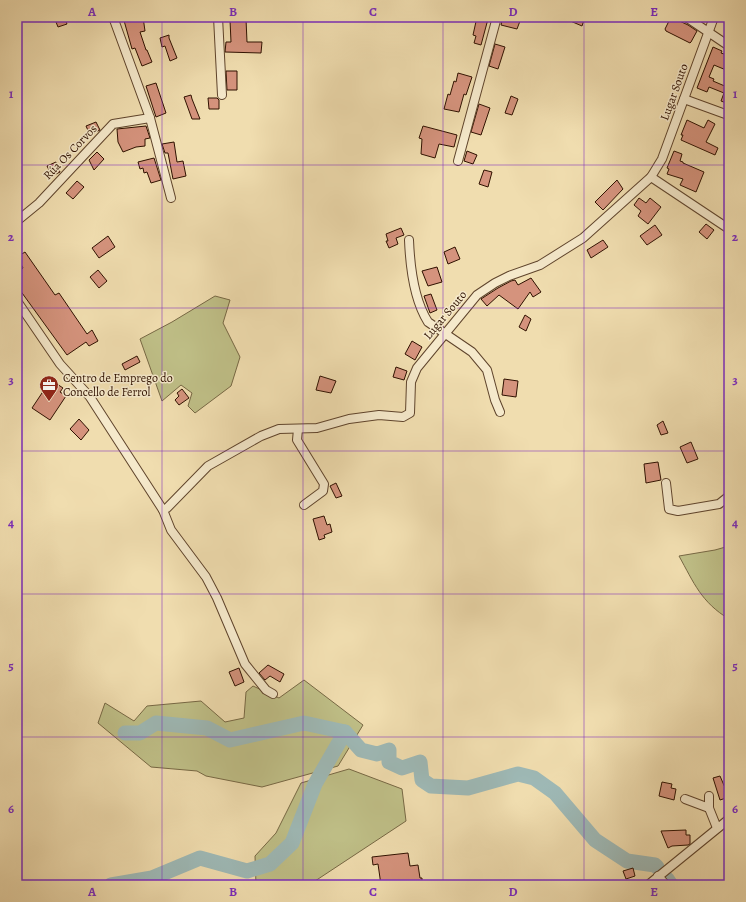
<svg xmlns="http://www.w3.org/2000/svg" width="746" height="902" font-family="Alegreya,serif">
  <rect width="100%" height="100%" fill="#f0ddaf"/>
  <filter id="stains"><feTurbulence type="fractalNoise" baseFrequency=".005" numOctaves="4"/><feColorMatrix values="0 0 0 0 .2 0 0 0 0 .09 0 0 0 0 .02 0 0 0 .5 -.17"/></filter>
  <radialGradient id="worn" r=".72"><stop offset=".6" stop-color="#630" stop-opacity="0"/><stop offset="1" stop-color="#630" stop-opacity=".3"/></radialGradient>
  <g fill="#bfbf87" stroke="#776844">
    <polygon points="215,296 230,300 223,323 240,357 231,386 195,413 188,406 192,393 181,385 162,401 140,339 172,322"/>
    <path d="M729,546V619C701,602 694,583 679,556L715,550Z"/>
    <polygon points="304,680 363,725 338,766 262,787 206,776 197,771 151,767 98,723 105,703 134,721 147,706 201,701 225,722 244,718 246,692 253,686 279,698"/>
    <polygon points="349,769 402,789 406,821 309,885 256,885 255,856 276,833 301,783"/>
  </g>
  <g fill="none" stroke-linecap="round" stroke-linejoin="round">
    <g stroke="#9eb9b6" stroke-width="15">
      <polyline points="125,733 140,733 156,723 207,728 230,740 304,723 345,732 361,750 377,754 389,750 389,762 402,768 420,762 422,780 431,786 468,788 518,774 534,778 555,793 595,840 627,861 655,865 657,867"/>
      <polyline points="667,879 671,885"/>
      <polyline points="111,885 152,878 200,858 247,871 270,864 292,843 315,784 345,732"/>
    </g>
  </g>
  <g fill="#d5937d" stroke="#2f1100">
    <polygon points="54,17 64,17 67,24 58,27"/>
    <polygon points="123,17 143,17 145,31 140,32 146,50 147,50 152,62 142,66 135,48 132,49"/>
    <polygon points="477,17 488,19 481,45 474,43 476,36 473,35"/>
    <polygon points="503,17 520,21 517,29 501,25"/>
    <polygon points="561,17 585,17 582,26"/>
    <polygon points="671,17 688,25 697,31 691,42 690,43 666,31 665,29"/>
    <polygon points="246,19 247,42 262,42 261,53 225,52 226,42 231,42 230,20"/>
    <polygon points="169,35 169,38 177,58 170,61 165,46 162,47 160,38"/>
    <polygon points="495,44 505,47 498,69 489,66"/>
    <polygon points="713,47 722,51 721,53 727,55 726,58 729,59 729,64 726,70 714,65 709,77 714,79 713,81 727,87 729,83 729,104 721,101 724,93 709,87 707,92 697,88"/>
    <polygon points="226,71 237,71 237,90 227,90"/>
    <polygon points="458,73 472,77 466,95 464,94 459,112 444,109 448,94 450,95 454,81 456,82"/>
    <polygon points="156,83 166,113 156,117 146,86"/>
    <polygon points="191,95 192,99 200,119 192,119 184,97"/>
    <polygon points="511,96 518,99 512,115 505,113"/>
    <polygon points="208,98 217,98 219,100 219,109 209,109"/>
    <polygon points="479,104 490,108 481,135 471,132"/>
    <polygon points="687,120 704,128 708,120 715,124 706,142 718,148 715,155 681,140 683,135 681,135"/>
    <polygon points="96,122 100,130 90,135 86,126"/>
    <polygon points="146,126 150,138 145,139 145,146 136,147 123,152 118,142 117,129"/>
    <polygon points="423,126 457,135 454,147 439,144 435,158 421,154 422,139 419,138"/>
    <polygon points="174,142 177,162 183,161 186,176 173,179 168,153 165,153 162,144"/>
    <polygon points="467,151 477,155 473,164 464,161"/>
    <polygon points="674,151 682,154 680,161 683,162 683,163 704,172 696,192 680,185 683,179 667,174 669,169 667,168"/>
    <polygon points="97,152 104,159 94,170 89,160"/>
    <polygon points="154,158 161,180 151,183 147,172 144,173 143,168 140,169 138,162"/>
    <polygon points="56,162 60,172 52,176 47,166"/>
    <polygon points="484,170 492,172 488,187 479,184"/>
    <polygon points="617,180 623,189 603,210 595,202"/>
    <polygon points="77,181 84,187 73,199 66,193"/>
    <polygon points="639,198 646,203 650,198 661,207 648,224 638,216 641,211 634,205"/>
    <polygon points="706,224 714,230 707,239 699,232"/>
    <polygon points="655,225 662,235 647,245 640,236"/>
    <polygon points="401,228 404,235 396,238 398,244 389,248 386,241 388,241 386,234"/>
    <polygon points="108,236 115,247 99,258 92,248"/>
    <polygon points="603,240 608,247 591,258 587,250"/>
    <polygon points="455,247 460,259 448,264 444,252"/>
    <polygon points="25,252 55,295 59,293 87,334 92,330 98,341 89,346 86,342 67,355 17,286 17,273 23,268 17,257"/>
    <polygon points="437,267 442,282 428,286 422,271"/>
    <polygon points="98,270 107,281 99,288 90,277"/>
    <polygon points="531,278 541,292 533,297 530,292 518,309 499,295 487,306 481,299 498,288 511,281 515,280 518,285"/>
    <polygon points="431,294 437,310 430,313 424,296"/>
    <polygon points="525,315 531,319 526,331 519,327"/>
    <polygon points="412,341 422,347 415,360 405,354"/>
    <polygon points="137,356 140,362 125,370 122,364"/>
    <polygon points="396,367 407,371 404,380 393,377"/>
    <polygon points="320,376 336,381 331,393 316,390"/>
    <polygon points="504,379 518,381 516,397 502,395"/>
    <polygon points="48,384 55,388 57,384 63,388 60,392 66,396 50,420 32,408"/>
    <polygon points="182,389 189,398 179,405 175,400 179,396 177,393"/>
    <polygon points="79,419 89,430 81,440 70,429"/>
    <polygon points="663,421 668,433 661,435 657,425"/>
    <polygon points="691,442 698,459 687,463 680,447"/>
    <polygon points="658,462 661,480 646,483 644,464"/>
    <polygon points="336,483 342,496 336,498 330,486"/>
    <polygon points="324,516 327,525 330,524 332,532 324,535 325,538 319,540 313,519"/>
    <polygon points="268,665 284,674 280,682 270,676 265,680 259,673"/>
    <polygon points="239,668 244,682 235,686 229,672"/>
    <polygon points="720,776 729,797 720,800 713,778"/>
    <polygon points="662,782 672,784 671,788 676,789 674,800 659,796"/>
    <polygon points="686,830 686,835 690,835 690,844 688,845 672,846 668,848 661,831"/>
    <polygon points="408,853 410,866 418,865 420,878 422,878 422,885 381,885 378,864 373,865 372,857"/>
    <polygon points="633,868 635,876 626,879 623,871"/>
  </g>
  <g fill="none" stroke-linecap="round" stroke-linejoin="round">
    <g stroke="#5f442c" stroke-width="10">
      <g id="minor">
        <polyline points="113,17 150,118 171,198"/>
        <polyline points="218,17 222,95"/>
        <polyline points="686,17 729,46"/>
        <polyline points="684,99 728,115"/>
        <polyline points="458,161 497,17"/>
        <polyline points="651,177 729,229"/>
        <polyline points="17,221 39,203 113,124 150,118"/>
        <path d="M409,240C410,265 414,300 428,322L472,352L487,370L495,400L500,412"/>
        <polyline points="17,301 60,364 90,397 163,510 171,530 206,577 217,598 245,664 266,690 273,694"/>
        <polyline points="298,429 297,440 324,484 323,491 304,505"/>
        <polyline points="666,483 669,509 678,511 719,504 729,496"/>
        <polyline points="163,510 167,508 208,466 261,436 279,429 317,428 349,419 379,415 403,417 410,413 411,382 417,368 477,295 495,283 509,276 540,265 583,238 651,177 662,159 714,17"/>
        <polyline points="709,796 709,808 717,828"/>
        <polyline points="685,799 709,808"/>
        <polyline points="658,876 666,885"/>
        <polyline points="648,885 729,819"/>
      </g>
    </g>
    <use href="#minor" stroke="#f5e9cb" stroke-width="8"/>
  </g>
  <path fill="none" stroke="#7b2cbf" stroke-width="1" stroke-opacity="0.55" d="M162,17V885M303,17V885M443,17V885M584,17V885M17,165H729M17,308H729M17,451H729M17,594H729M17,737H729"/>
  <defs>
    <g id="office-pin" transform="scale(1)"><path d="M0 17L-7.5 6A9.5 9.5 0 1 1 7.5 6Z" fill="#8f2418" stroke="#f5e9cb"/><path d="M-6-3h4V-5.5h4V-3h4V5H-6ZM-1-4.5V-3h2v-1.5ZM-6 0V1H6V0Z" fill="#fff"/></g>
  </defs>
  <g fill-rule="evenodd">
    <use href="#office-pin" x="49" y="385"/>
  </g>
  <g text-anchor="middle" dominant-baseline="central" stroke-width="3" stroke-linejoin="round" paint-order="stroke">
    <g font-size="12" fill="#2f1100" stroke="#f5e9cb">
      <text transform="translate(674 92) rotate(-70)">Lugar Souto</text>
      <text transform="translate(70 152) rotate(-46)">Rúa Os Corvos</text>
      <text transform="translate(445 315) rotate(-50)">Lugar Souto</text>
    </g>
    <g font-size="12" fill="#2f1100" stroke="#f5e9cb" text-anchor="start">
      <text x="63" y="378">Centro de Emprego do<tspan x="63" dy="14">Concello de Ferrol</tspan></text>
    </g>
  </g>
  <rect width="746" height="902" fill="none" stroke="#f0ddaf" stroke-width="44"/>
  <rect x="22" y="22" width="702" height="858" fill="none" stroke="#7b2cbf" stroke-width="1.5"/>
  <g font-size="13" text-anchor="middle" font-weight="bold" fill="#7b2cbf">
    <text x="92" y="16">A</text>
    <text x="233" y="16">B</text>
    <text x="373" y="16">C</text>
    <text x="513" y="16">D</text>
    <text x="654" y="16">E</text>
    <text x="11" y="98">1</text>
    <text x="735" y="98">1</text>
    <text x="11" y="241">2</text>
    <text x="735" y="241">2</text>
    <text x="11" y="384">3</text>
    <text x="735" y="384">3</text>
    <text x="11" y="527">4</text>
    <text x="735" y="527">4</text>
    <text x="11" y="670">5</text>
    <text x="735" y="670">5</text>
    <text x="11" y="813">6</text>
    <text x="735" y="813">6</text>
    <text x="92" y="896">A</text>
    <text x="233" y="896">B</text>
    <text x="373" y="896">C</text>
    <text x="513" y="896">D</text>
    <text x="654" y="896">E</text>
  </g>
  <rect width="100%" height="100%" filter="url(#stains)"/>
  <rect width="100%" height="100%" fill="url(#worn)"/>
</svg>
